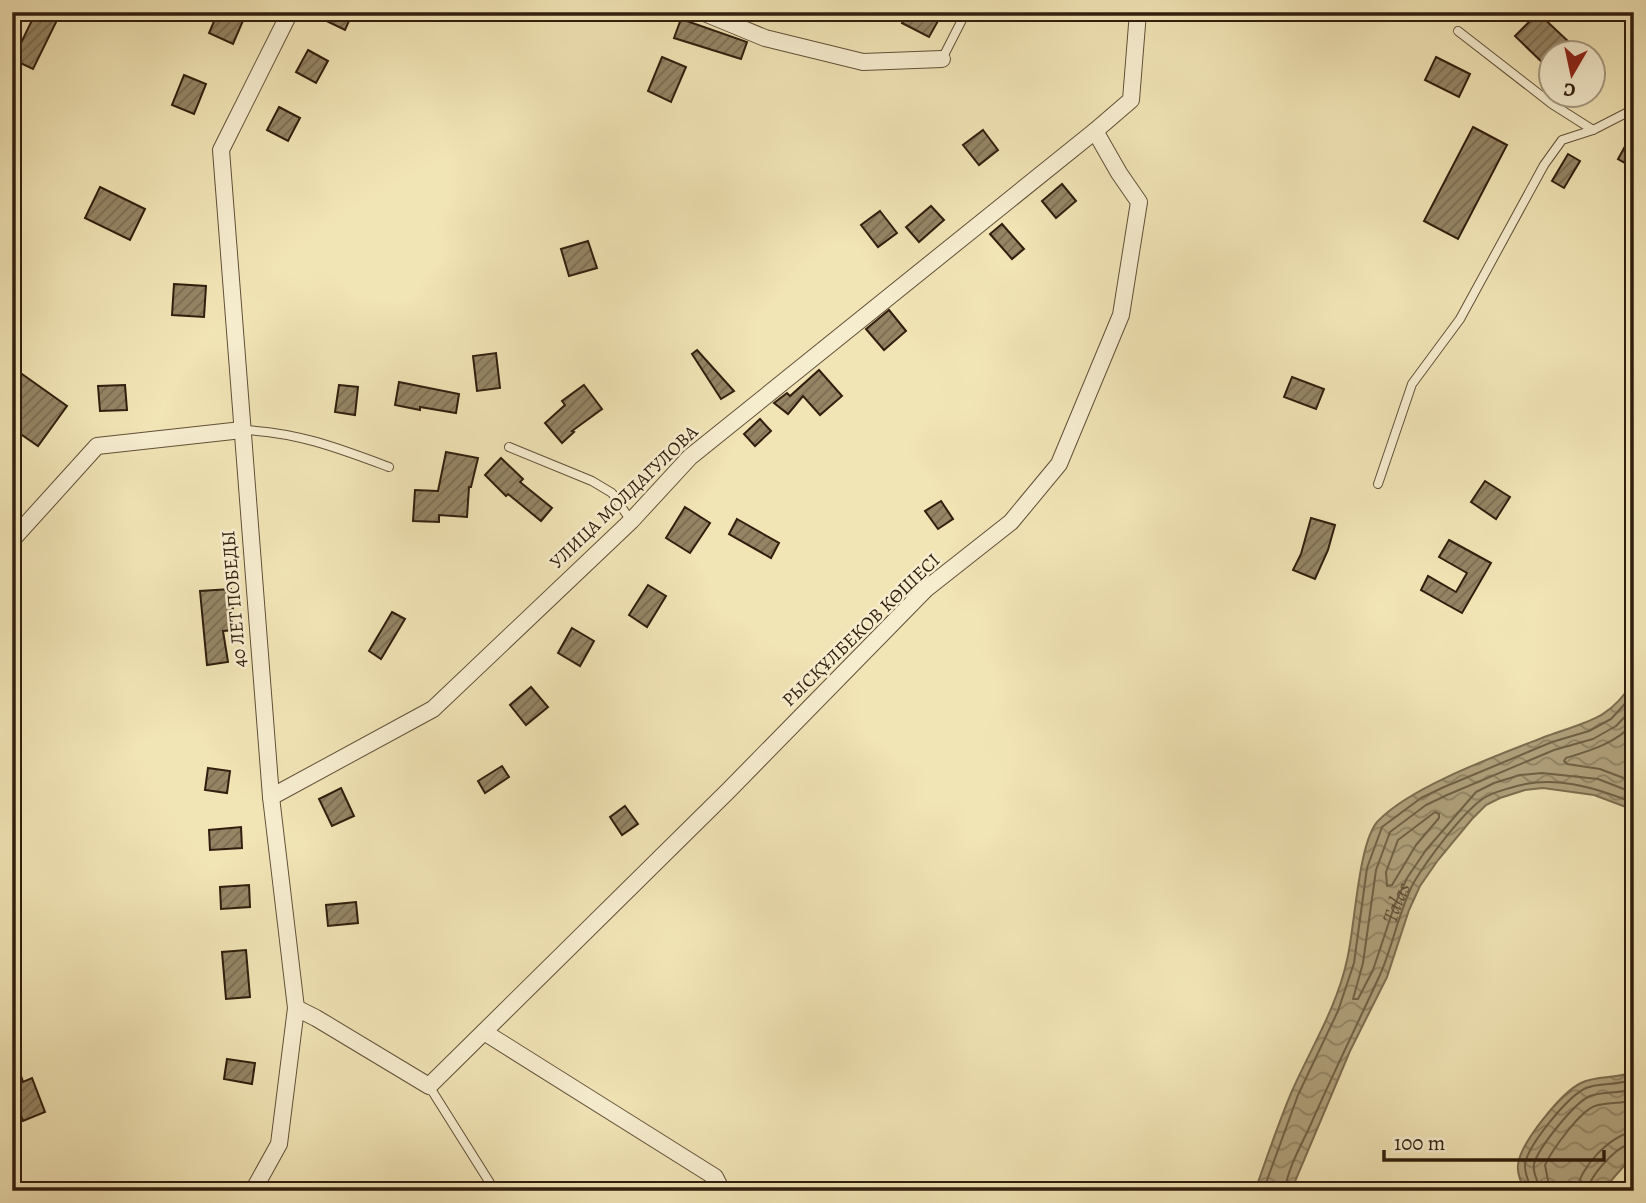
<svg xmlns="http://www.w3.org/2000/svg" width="1646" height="1203" font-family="Alegreya,serif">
  <defs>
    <pattern id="water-waves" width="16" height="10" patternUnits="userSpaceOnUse" patternTransform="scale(1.75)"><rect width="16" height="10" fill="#b0a17c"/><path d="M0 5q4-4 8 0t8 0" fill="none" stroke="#908364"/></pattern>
    <pattern id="building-hatch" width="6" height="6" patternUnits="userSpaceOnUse" patternTransform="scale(1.75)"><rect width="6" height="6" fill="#958565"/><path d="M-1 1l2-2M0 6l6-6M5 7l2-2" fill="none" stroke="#7a6c52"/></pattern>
  </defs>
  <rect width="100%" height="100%" fill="#f1e4b5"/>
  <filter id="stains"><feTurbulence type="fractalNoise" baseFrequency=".00286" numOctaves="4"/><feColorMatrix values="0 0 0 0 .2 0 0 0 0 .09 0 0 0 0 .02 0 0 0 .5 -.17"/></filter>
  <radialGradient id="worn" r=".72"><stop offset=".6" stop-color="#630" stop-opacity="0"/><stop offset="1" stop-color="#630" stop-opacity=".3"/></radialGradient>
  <g fill="url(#water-waves)" stroke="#7d6d50" stroke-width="2">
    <path d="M1634,681V810L1594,795L1543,788L1525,790L1500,798L1486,805L1472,819L1438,860L1420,886L1409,910L1387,977L1350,1051L1291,1191H1255C1267,1157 1278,1124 1292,1091C1311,1048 1337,1007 1347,960C1355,928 1358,842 1378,821C1411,786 1501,754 1547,736C1588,721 1608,721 1634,681Z"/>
    <path d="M1634,1072V1155L1631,1158L1602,1191H1525C1521,1183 1517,1174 1518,1165C1520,1143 1562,1092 1581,1083C1597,1075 1616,1079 1634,1072Z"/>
  </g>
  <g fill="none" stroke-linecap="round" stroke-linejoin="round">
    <g stroke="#706045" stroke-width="2">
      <path id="s1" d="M1634,707L1616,726L1593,739L1554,750L1447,795L1426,805L1390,832L1376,870L1363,963L1353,999H1358L1373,970L1395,904L1407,878L1426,850L1476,792L1494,783L1520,775L1542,773L1598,779L1634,793"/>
      <path d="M1634,723C1616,743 1592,750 1566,758L1564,761L1567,764L1600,769L1634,782"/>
      <polygon points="1435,812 1439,814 1439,818 1416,845 1392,885 1387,886 1386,872 1398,840"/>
      <polyline points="1263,1191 1298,1095 1338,1011 1354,963 1367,868 1382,827 1421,798 1444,787 1552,742 1589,731 1611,719 1634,694"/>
      <path d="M1285,1191C1287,1169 1301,1146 1310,1126C1332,1076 1356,1027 1379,977C1393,947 1398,912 1414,882C1428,859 1460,816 1481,800C1490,793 1500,791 1510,788C1552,774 1594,787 1634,803"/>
      <path d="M1531,1191C1530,1182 1524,1174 1525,1164C1528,1145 1568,1096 1586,1088C1601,1082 1618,1086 1634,1079"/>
      <path d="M1540,1191C1539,1182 1532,1173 1534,1164C1538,1148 1575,1102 1590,1096C1604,1091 1619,1094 1634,1089"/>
      <path d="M1550,1191L1545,1165C1552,1150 1580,1111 1595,1106C1607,1102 1621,1104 1634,1100"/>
      <path d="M1577,1191C1578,1169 1612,1133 1634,1132"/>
      <path d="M1588,1191C1589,1176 1618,1144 1634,1143"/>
    </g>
  </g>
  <g fill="url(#building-hatch)" stroke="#311e0e" stroke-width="2">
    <polygon points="36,12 61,12 33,69 12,59 12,54 18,42 21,43"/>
    <polygon points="218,12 237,12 245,16 233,44 209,33"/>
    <polygon points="308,12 353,12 345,30"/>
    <polygon points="908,12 943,12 929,37 902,23"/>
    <polygon points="1538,13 1570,43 1561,52 1551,52 1551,71 1515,36"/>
    <polygon points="681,19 747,42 741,59 674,38"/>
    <polygon points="308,50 328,61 316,83 296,72"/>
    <polygon points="662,57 686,67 671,102 648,91"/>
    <polygon points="1436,57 1470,74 1459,97 1425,80"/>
    <polygon points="184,75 206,84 194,114 172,105"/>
    <polygon points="279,107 300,118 288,141 267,130"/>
    <polygon points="1473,127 1507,145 1458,239 1424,221"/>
    <polygon points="983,130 998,150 979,165 963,145"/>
    <polygon points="1634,130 1634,168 1618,159"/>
    <polygon points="1568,154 1580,161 1564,188 1552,181"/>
    <polygon points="1062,184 1076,201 1056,218 1042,201"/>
    <polygon points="100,187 145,209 130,240 85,218"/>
    <polygon points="931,206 944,220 919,242 906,227"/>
    <polygon points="880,211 897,233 878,247 861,225"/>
    <polygon points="1002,224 1024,249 1012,259 990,234"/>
    <polygon points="588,241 597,268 569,276 561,249"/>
    <polygon points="174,284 206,286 204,317 172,315"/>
    <polygon points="889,310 906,331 884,350 866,329"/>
    <polygon points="697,350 734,391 721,399 692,354"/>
    <polygon points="496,353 500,388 477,391 473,356"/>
    <polygon points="819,370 842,396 820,415 803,396 788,414 774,403 787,393 790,396"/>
    <polygon points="22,374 67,406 38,446 12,428 12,387"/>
    <polygon points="1292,377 1324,389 1316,409 1284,397"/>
    <polygon points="399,382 459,394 456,413 420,407 420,410 395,405"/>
    <polygon points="125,385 127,410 100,411 98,386"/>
    <polygon points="339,385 358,387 355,415 335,412"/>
    <polygon points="584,385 602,409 572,431 574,432 562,443 545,423 565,405 562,401"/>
    <polygon points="760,419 771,431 755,446 744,434"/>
    <polygon points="446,452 478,458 471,487 469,487 467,517 439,515 439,522 413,521 415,490 438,491"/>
    <polygon points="501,458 523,479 520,482 552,508 541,521 508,494 506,496 485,475"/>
    <polygon points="1485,481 1510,497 1496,519 1471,502"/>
    <polygon points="941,501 953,519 938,529 925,511"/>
    <polygon points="685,507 710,523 690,553 666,538"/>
    <polygon points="1311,518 1335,525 1328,550 1315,579 1293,570 1301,554"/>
    <polygon points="737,519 779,543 771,558 729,534"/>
    <polygon points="1449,540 1491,563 1462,613 1421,590 1428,576 1456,592 1467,573 1439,557"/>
    <polygon points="648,585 666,596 647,627 629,615"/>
    <polygon points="231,589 235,630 223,631 228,662 207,665 200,591"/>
    <polygon points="392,612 405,619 381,659 369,651"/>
    <polygon points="572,628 594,641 580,666 558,653"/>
    <polygon points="531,687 548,707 526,725 510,705"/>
    <polygon points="502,766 509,777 485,793 478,781"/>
    <polygon points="208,768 230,771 227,793 205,790"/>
    <polygon points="341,788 354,816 332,826 319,799"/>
    <polygon points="625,806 638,824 622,835 610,817"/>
    <polygon points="241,827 242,848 210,850 209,830"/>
    <polygon points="249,885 250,907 221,909 220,887"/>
    <polygon points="356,902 358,923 328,926 326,905"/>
    <polygon points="246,950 250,997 226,999 222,952"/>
    <polygon points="12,1057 15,1057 23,1082 32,1078 45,1112 23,1121 12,1094"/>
    <polygon points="227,1059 255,1063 252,1084 224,1079"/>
  </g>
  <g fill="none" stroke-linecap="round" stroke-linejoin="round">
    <g stroke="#615038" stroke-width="10">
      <g id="service">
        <polyline points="1458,31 1552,104 1593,130 1634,109"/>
        <polyline points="942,59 966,12"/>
        <path d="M242,430C297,432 338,448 389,467"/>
        <polyline points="509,447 592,481 612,493 631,521"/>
        <polyline points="1378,484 1412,384 1460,319 1544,165 1562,140 1593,130"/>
        <polyline points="429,1086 495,1191"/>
      </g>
    </g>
    <g stroke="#615038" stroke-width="18">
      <g id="minor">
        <polyline points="702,12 765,38 863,62 942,59"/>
        <polyline points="12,540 97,446 242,430"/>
        <polyline points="271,797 433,709 631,521 690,457 1095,131"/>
        <polyline points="296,1008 316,1018 429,1086 728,791 926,589 1011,522 1059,464 1121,315 1139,202 1119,173 1095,131 1131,100 1138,12"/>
        <polyline points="484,1032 715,1177 722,1191"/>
        <polyline points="253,1191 279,1144 296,1008 271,797 221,150 290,12"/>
      </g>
    </g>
    <use href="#service" stroke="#f6edcf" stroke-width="8"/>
    <use href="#minor" stroke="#f6edcf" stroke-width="16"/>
  </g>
  <g text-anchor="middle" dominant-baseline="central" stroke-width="5" stroke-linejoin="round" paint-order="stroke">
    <g font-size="19" fill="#311e0e" stroke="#f6edcf">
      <text transform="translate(624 497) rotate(-44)">УЛИЦА МОЛДАГУЛОВА</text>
      <text transform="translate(234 599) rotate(-95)">40 ЛЕТ ПОБЕДЫ</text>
      <text transform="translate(861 630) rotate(-44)">РЫСҚҰЛБЕКОВ КӨШЕСІ</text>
    </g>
    <g font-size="21" font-style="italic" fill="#5d4c34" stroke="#f6edcf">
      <text stroke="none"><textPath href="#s1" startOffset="558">Talas</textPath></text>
    </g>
  </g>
  <rect width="1646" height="1203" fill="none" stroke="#f1e4b5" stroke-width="42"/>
  <rect x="14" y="14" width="1618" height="1175" fill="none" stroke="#311e0e" stroke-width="3.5"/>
  <rect x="21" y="21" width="1604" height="1161" fill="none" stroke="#311e0e" stroke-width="2"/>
  <g transform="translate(1572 74) rotate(189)"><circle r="33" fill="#f6edcf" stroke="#a79a82" stroke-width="2"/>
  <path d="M0-5L12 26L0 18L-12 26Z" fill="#8f2418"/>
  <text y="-10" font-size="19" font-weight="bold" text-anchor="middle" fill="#311e0e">С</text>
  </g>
  <path d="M1384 1150v10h220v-10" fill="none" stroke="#311e0e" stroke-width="3.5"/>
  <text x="1394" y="1150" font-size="21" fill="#311e0e" stroke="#f6edcf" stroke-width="5" paint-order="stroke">100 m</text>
  <rect width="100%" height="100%" filter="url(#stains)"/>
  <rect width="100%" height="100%" fill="url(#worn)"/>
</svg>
